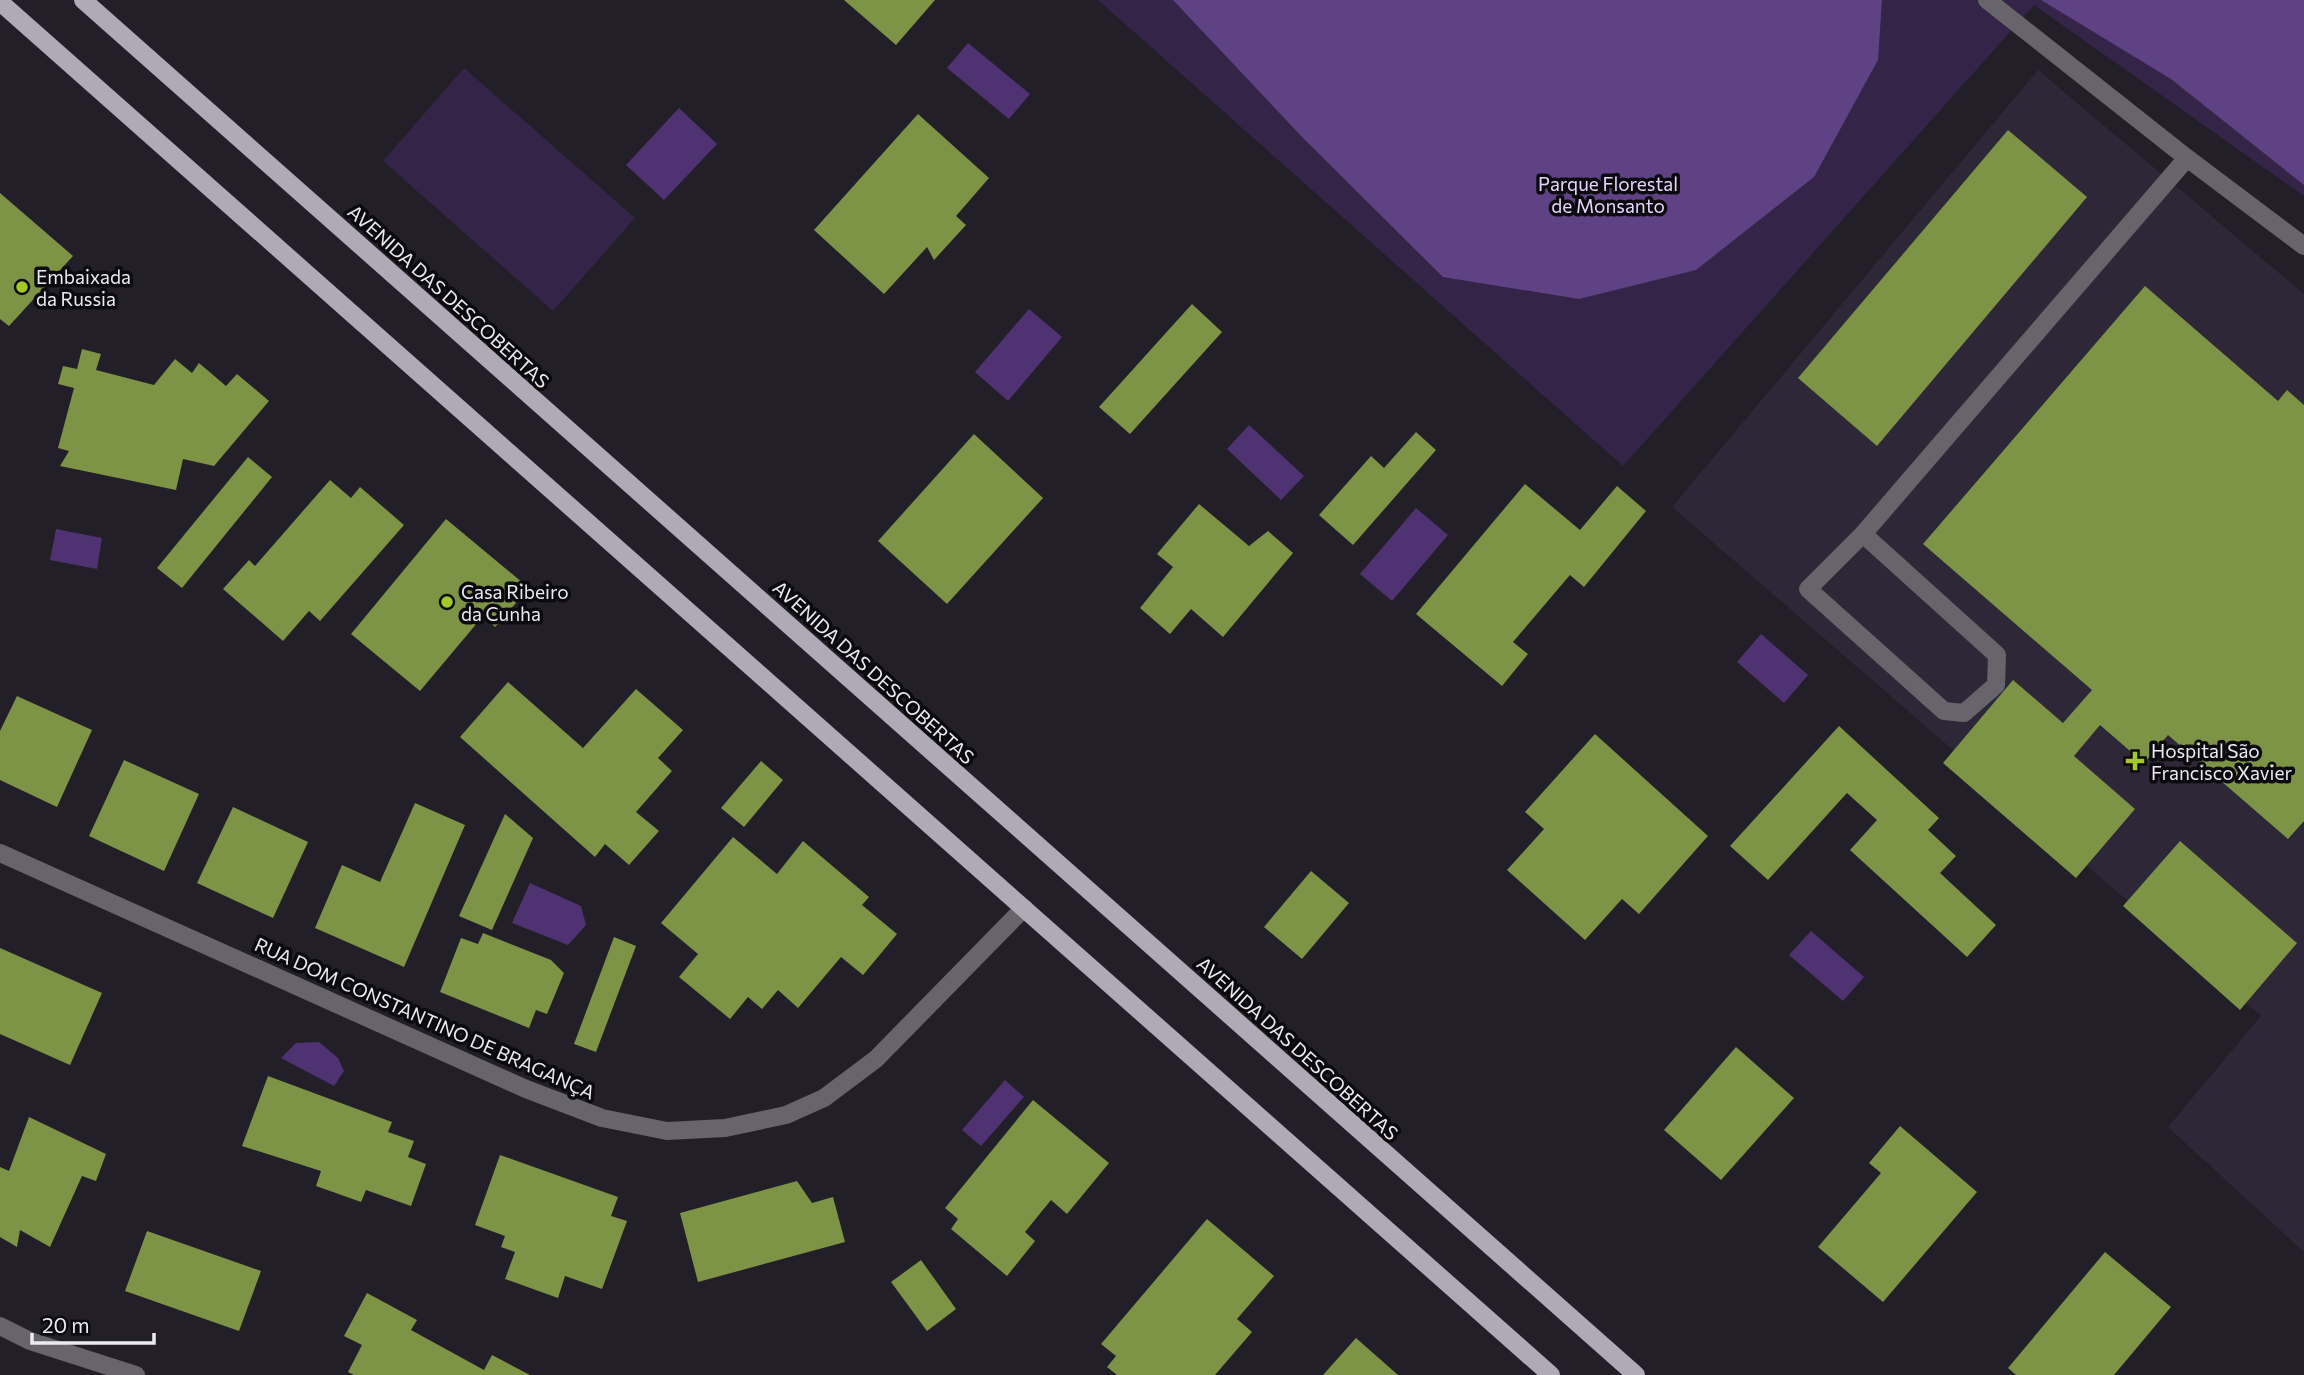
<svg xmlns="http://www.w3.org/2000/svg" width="2304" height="1375" font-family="Commissioner,sans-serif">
  <rect width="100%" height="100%" fill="#231f29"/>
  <polygon fill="#2d2737" points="2038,70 2304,294 2304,1252 2168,1127 2261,1016 1672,507"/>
  <g fill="#332448">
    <polygon points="1098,0 2304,0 2304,196 2034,5 1623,466"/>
    <polygon points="464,68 635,218 553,311 383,161"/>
  </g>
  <g fill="#5e4284">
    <polygon points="1173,0 1882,0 1878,60 1814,177 1696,270 1579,299 1443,277 1305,140"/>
    <polygon points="2041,0 2304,0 2304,185 2171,79"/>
  </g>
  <g fill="#4e3272">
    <polygon points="968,43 1030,94 1009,119 947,68"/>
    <polygon points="679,108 717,144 664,200 626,165"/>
    <polygon points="1029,309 1062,337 1008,401 975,372"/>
    <polygon points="1249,425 1304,476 1281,500 1227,449"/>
    <polygon points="1416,508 1448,535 1392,601 1360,574"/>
    <polygon points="56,529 102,538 97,569 50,560"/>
    <polygon points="1761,634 1808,675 1784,703 1737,662"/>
    <polygon points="530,883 581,906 586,925 568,945 512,923"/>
    <polygon points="1811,931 1864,977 1843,1001 1789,955"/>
    <polygon points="319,1042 338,1058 344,1071 334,1086 281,1058 296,1043"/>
    <polygon points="1005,1080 1024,1097 981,1146 962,1130"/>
  </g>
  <g fill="#7d9345">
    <polygon points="844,0 935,0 896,45"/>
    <polygon points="918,114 989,178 956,216 966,225 934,260 927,247 884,294 814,230"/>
    <polygon points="2008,130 2087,197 1877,446 1798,378"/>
    <polygon points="0,193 73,256 9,326 0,319"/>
    <polygon points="2145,286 2278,401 2287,390 2304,405 2304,821 2288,839 2168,735 2144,763 2100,725 2074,756 2135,809 2076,878 1943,763 2013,680 2063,723 2092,690 1923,544"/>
    <polygon points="1192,304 1222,332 1130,434 1099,407"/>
    <polygon points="82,349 101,354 96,370 154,385 175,359 192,373 199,363 226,386 237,374 269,401 214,466 183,459 176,490 60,466 69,451 58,448 74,388 58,384 63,366 77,369"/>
    <polygon points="1416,432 1436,450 1353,545 1319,515 1371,456 1384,468"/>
    <polygon points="974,434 1043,498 947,604 878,541"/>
    <polygon points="248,457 272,477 182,588 157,568"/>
    <polygon points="330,480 351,498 360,487 404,525 320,621 309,611 283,641 223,589 249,560 255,566"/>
    <polygon points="1525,484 1580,530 1617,486 1646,511 1584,587 1570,575 1513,642 1528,654 1502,686 1416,614"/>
    <polygon points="1199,504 1249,546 1268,531 1293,553 1223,637 1191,609 1170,634 1140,608 1173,567 1157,554"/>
    <polygon points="446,519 529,588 495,627 483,616 420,691 351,634"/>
    <polygon points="508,682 583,748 636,689 683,730 658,758 672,771 636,812 659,831 629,865 605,844 595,857 460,737"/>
    <polygon points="17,696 92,730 57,807 0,780 0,731"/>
    <polygon points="1839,726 1939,818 1928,830 1956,856 1940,873 1996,925 1967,957 1850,850 1877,820 1847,793 1768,880 1730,846"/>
    <polygon points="1595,734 1708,836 1639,914 1622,899 1585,940 1507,870 1544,829 1525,812"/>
    <polygon points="124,760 199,794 164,871 89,836"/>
    <polygon points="761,761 783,780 744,827 721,808"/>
    <polygon points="415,803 465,825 404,967 315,928 342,865 380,882"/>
    <polygon points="233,807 308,842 273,918 197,883"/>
    <polygon points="505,814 533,838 492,930 459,916"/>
    <polygon points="733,837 777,874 803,841 869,897 862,905 897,934 863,975 841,957 798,1008 778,990 762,1009 748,997 730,1019 679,977 698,954 661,923"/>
    <polygon points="2180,841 2297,943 2240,1010 2123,906"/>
    <polygon points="1311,871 1349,903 1302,959 1264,927"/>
    <polygon points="483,933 551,960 564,973 547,1014 536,1010 529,1028 440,992 461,938 478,944"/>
    <polygon points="614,937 636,946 596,1052 574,1044"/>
    <polygon points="0,948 102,993 70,1065 0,1034"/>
    <polygon points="1736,1047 1794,1098 1721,1180 1664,1130"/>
    <polygon points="268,1076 392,1122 388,1132 414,1141 408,1157 426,1164 411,1206 366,1190 361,1202 316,1186 321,1171 242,1146"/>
    <polygon points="1033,1100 1109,1163 1067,1214 1051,1200 1025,1232 1035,1241 1007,1276 951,1229 958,1219 945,1208"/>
    <polygon points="29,1117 106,1154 96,1181 82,1176 50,1247 20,1230 17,1247 0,1237 0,1167 9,1171"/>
    <polygon points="1900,1126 1977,1192 1883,1302 1818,1247 1881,1173 1869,1163"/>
    <polygon points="500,1155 618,1197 611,1216 627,1221 602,1289 565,1276 558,1298 505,1279 515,1252 501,1247 505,1236 475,1225"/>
    <polygon points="797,1181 812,1203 833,1197 845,1242 698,1282 680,1213"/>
    <polygon points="1207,1219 1274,1276 1237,1319 1252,1332 1215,1375 1117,1375 1107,1367 1116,1356 1101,1344"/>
    <polygon points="147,1231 261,1271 239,1331 125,1291"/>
    <polygon points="2105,1252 2171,1307 2114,1375 2016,1375 2008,1368"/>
    <polygon points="921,1260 956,1309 927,1331 891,1282"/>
    <polygon points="367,1293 417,1320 411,1330 484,1370 492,1355 530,1375 354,1375 348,1372 362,1345 344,1336"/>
    <polygon points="1356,1338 1398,1375 1323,1375"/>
  </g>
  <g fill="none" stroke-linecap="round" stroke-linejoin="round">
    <polyline stroke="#67656b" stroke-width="18" points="1863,534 1808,589 1944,711 1964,713 1996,685 1997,655 1863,534 2187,158"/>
    <g stroke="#67656b" stroke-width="18">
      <polyline points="1987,0 2187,158 2304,246"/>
      <polyline points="0,853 526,1089 602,1118 667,1131 725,1128 786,1115 824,1098 876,1059 1024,908"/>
      <polyline points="0,1326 30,1341 136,1375"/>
    </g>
    <g stroke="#afaab6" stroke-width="18">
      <polyline points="83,0 1636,1375"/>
      <polyline points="0,2 1551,1375"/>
    </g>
  </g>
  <g fill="#a3c927" stroke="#0b0a0e" stroke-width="2.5">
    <circle cx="22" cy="287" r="7"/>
    <circle cx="447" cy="602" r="7"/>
    <path d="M2131.5 750.5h7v7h7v7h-7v7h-7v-7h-7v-7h7z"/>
  </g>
  <g text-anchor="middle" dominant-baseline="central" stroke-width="7" stroke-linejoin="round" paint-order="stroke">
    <g font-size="19" fill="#e4d6fd" stroke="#0b0a0e">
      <text x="1608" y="183">Parque Florestal<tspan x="1608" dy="22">de Monsanto</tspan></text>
    </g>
    <g font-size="19" fill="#eceaf1" stroke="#0b0a0e" text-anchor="start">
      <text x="36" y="276">Embaixada<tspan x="36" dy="22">da Russia</tspan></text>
      <text x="461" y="591">Casa Ribeiro<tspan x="461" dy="22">da Cunha</tspan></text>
      <text x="2151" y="750">Hospital São<tspan x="2151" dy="22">Francisco Xavier</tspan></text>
    </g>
    <g font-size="19" fill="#eceaf1" stroke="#0b0a0e">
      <text transform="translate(449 296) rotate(42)">AVENIDA DAS DESCOBERTAS</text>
      <text transform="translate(874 672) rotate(42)">AVENIDA DAS DESCOBERTAS</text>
      <text transform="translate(425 1018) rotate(24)">RUA DOM CONSTANTINO DE BRAGANÇA</text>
      <text transform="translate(1298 1048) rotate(42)">AVENIDA DAS DESCOBERTAS</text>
    </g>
  </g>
  <path d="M32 1333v10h122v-10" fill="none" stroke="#eceaf1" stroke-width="3.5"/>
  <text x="42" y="1333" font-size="21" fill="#eceaf1" stroke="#0b0a0e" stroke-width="5" paint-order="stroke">20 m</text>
</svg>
